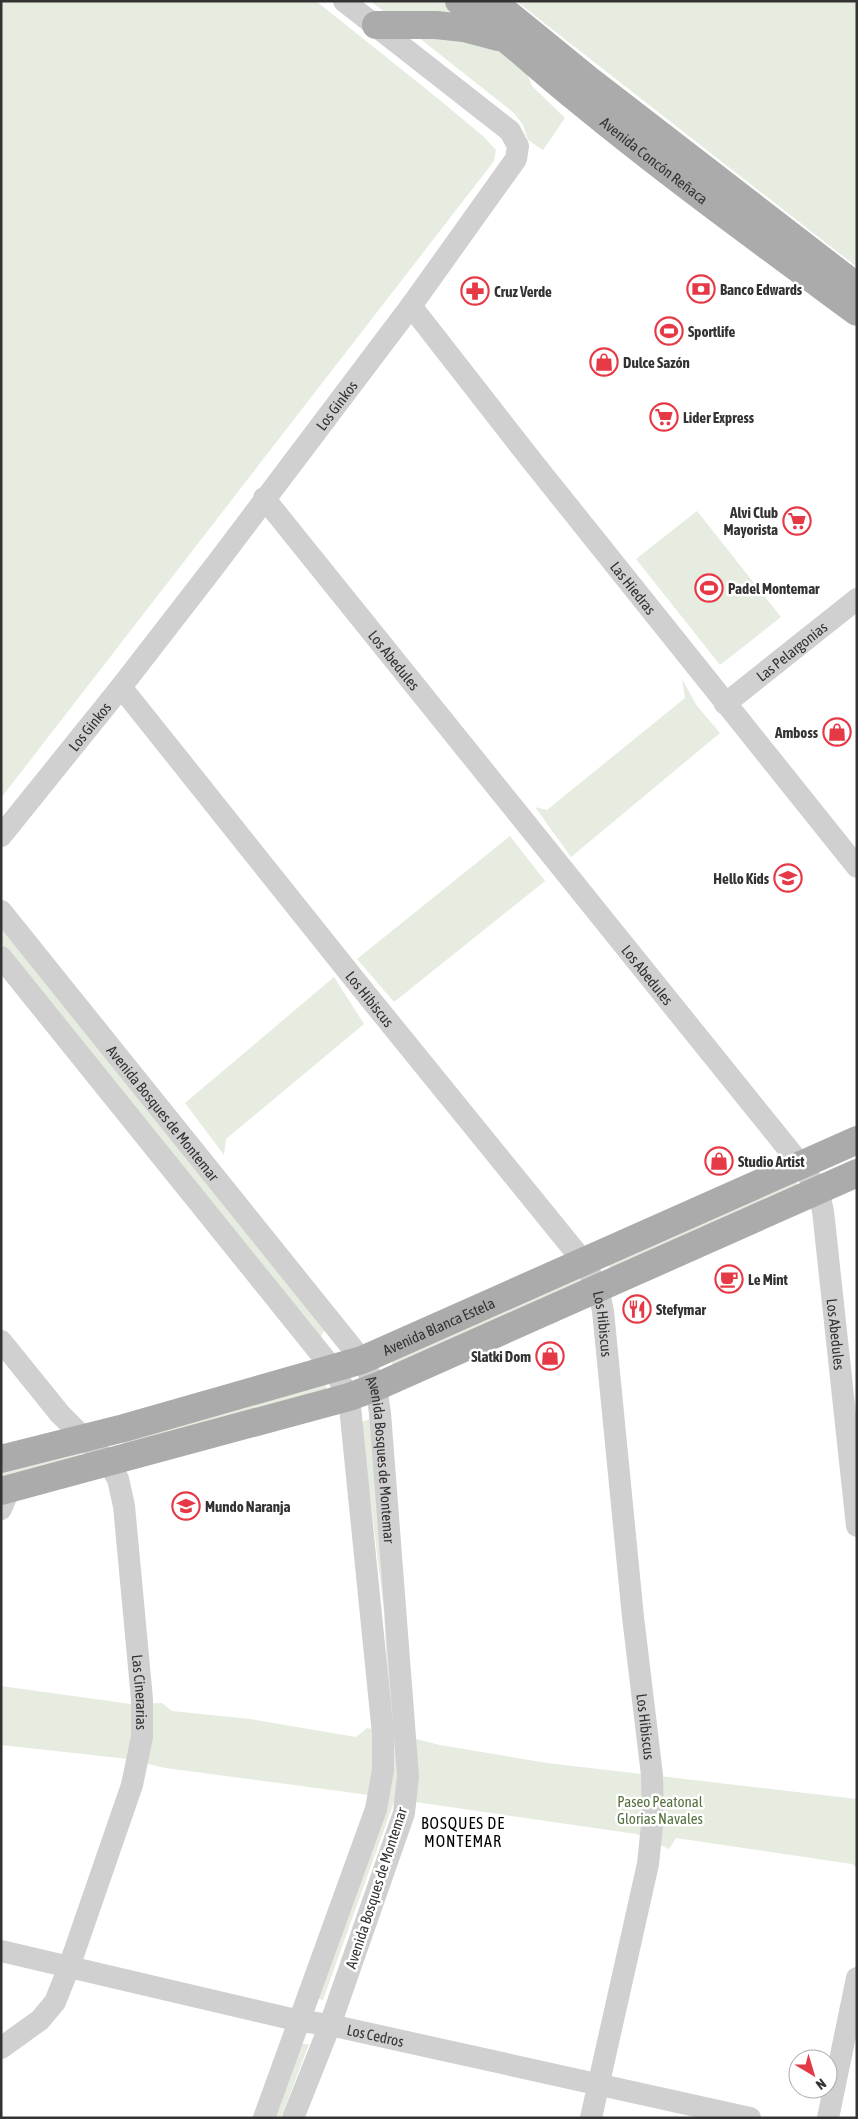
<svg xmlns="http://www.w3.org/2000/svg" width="858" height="2119" font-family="'Asap Condensed',sans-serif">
  <rect width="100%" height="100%" fill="#fff"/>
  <g fill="#e6ecdf">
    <polygon points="1,1 316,1 436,97 483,136 496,150 494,161 1,798"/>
    <polygon points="370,1 447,1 466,19 386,13"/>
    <polygon points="516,1 857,1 857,267 808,229"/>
    <polygon points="409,30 491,39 524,66 532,86 565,118 543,150 528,140 523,125 514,113"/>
    <polygon points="697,511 781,617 720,665 636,559"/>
    <polygon points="682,679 697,706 720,733 571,857 535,807 547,810 685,698"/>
    <polygon points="510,836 545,881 394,1002 357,959"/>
    <polygon points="1,928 325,1329 320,1338 1,943"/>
    <polygon points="334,977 364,1024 226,1139 224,1155 185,1103"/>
    <polygon points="795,1178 800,1190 613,1273 606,1262"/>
    <polygon points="581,1274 585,1279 395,1370 390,1359"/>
    <polygon points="326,1382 327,1394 128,1447 117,1439"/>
    <polygon points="371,1419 399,1735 440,1745 547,1763 857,1799 857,1868 852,1864 676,1838 669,1849 636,1834 395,1799 323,2000 315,1998 384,1797 165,1768 128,1759 1,1745 1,1686 131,1704 162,1703 172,1711 250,1719 356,1737 367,1728 390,1733 384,1611 361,1422"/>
    <polygon points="83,1446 89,1458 1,1482 1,1467"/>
    <polygon points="301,2044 309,2044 281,2118 272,2118"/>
  </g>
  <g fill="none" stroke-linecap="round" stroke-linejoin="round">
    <g stroke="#d0d0d0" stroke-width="22">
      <path id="s1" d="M411,306L532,461L857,867"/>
      <path id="s2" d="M264,498L801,1165L818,1190L823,1211L857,1526"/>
      <path id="s3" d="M121,687L367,995L583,1261L598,1288L603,1311L633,1617L652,1775L653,1816L648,1864L591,2118"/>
      <path id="s4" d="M725,704L857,599"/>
      <path id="s5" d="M1,836L121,687L217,563L411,306L516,159L518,146L510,131L344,1"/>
      <path id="s6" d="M1,911L362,1360L376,1387L380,1413L408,1776L404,1813L330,2025L293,2118"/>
      <polyline points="1,957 333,1369 349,1397 383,1734 383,1770 376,1809 264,2118"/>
      <path id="s7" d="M1,1341L60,1414L107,1461L118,1479L124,1506L142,1699V1737L132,1785L69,1967L55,2002L40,2020L1,2048"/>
      <polyline points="1,1509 9,1490"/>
      <path id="s8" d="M1,1951L300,2021L330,2025L750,2118"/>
      <polyline points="828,2118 857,1978"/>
    </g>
    <g stroke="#ababab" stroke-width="28">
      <path id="s9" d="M459,1C500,32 537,66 576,98C667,173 762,242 857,312"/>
      <polyline points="492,1 589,80 857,287"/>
      <polyline points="376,25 436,25 464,28 498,37"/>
      <path id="s10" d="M1,1459L124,1428L362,1360L857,1140"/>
      <polyline points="1,1491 349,1397 376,1387 857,1173"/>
    </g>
  </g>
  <defs>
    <g id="bank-ring" transform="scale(1.4375)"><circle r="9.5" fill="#fff" stroke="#e63946" stroke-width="1.5"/><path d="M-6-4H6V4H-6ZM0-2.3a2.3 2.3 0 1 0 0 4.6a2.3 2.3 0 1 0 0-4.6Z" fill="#e63946"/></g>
    <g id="pharmacy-ring" transform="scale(1.4375)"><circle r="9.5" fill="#fff" stroke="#e63946" stroke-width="1.5"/><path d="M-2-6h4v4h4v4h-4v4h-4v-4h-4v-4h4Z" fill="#e63946"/></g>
    <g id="stadium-ring" transform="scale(1.4375)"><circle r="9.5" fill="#fff" stroke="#e63946" stroke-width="1.5"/><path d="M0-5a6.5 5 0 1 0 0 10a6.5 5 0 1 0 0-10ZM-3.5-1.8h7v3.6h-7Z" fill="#e63946"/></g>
    <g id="shop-ring" transform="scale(1.4375)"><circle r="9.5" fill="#fff" stroke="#e63946" stroke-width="1.5"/><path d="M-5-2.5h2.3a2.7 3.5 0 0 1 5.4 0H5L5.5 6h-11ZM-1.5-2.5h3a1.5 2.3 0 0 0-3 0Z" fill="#e63946"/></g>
    <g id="supermarket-ring" transform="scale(1.4375)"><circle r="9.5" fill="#fff" stroke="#e63946" stroke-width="1.5"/><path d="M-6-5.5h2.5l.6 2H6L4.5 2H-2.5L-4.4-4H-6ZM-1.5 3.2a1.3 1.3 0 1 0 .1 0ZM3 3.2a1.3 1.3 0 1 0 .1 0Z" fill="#e63946"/></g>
    <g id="school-ring" transform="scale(1.4375)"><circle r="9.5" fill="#fff" stroke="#e63946" stroke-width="1.5"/><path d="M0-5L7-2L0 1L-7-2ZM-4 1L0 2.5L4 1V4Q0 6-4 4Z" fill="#e63946"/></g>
    <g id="cafe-ring" transform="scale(1.4375)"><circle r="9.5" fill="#fff" stroke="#e63946" stroke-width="1.5"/><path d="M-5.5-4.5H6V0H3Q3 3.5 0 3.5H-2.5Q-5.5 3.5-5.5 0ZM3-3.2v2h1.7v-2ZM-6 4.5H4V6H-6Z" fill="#e63946"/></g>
    <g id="restaurant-ring" transform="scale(1.4375)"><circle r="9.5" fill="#fff" stroke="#e63946" stroke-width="1.5"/><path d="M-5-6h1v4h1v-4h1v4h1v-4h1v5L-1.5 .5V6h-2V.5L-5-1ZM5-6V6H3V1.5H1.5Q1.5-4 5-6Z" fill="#e63946"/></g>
  </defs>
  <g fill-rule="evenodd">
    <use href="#bank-ring" x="701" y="289"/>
    <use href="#pharmacy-ring" x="475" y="291"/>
    <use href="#stadium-ring" x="669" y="331"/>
    <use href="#shop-ring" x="604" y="362"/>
    <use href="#supermarket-ring" x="664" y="417"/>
    <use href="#supermarket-ring" x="797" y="521"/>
    <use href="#stadium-ring" x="709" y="588"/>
    <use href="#shop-ring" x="837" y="732"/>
    <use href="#school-ring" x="788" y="878"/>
    <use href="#shop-ring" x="719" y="1161"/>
    <use href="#cafe-ring" x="729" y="1279"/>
    <use href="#restaurant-ring" x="637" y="1309"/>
    <use href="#shop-ring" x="550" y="1356"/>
    <use href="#school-ring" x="186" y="1506"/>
  </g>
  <g text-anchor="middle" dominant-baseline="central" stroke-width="5" stroke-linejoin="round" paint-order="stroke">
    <g font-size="15" fill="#333" stroke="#fff">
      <text stroke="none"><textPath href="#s9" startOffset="252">Avenida Concón Reñaca</textPath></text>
      <text stroke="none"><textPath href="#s5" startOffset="546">Los Ginkos</textPath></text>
      <text stroke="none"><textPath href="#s1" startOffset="359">Las Hiedras</textPath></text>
      <text stroke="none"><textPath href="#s4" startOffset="85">Las Pelargonias</textPath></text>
      <text stroke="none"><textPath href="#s2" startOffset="208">Los Abedules</textPath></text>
      <text stroke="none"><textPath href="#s5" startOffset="141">Los Ginkos</textPath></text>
      <text stroke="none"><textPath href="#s2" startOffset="612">Los Abedules</textPath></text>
      <text stroke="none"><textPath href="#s3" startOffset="399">Los Hibiscus</textPath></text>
      <text stroke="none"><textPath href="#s6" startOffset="259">Avenida Bosques de Montemar</textPath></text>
      <text stroke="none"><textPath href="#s3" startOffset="804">Los Hibiscus</textPath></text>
      <text stroke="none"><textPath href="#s10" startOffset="458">Avenida Blanca Estela</textPath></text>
      <text stroke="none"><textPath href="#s2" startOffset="1032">Los Abedules</textPath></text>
      <text stroke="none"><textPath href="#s6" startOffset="679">Avenida Bosques de Montemar</textPath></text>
      <text stroke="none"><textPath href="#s7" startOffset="396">Las Cinerarias</textPath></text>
      <text stroke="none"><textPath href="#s3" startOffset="1209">Los Hibiscus</textPath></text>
      <text transform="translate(376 1888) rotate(-72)">Avenida Bosques de Montemar</text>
      <text stroke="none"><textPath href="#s8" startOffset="384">Los Cedros</textPath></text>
    </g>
    <g font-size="15" font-weight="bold" fill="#333" stroke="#fff" text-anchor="start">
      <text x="720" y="289">Banco Edwards</text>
      <text x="494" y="291">Cruz Verde</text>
      <text x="688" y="331">Sportlife</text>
      <text x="623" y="362">Dulce Sazón</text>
      <text x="683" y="417">Lider Express</text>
      <text x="778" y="512" text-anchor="end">Alvi Club<tspan x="778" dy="17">Mayorista</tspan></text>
      <text x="728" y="588">Padel Montemar</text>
      <text x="818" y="732" text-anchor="end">Amboss</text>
      <text x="769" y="878" text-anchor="end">Hello Kids</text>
      <text x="738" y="1161">Studio Artist</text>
      <text x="748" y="1279">Le Mint</text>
      <text x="656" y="1309">Stefymar</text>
      <text x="531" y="1356" text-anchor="end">Slatki Dom</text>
      <text x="205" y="1506">Mundo Naranja</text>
    </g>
    <g font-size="15" fill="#56703f" stroke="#fff">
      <text x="660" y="1801">Paseo Peatonal<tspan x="660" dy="17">Glorias Navales</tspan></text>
    </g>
    <g font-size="16" letter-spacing="1" fill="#000" stroke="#fff">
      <text x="463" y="1823">BOSQUES DE<tspan x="463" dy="18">MONTEMAR</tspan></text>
    </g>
  </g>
  <rect width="858" height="2119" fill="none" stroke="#333333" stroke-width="5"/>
  <g transform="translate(813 2074) rotate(142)"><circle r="24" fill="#ffffff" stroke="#adadad"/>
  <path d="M0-4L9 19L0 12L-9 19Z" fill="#e63946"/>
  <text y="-8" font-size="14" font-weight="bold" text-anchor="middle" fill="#333333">N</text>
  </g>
</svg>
